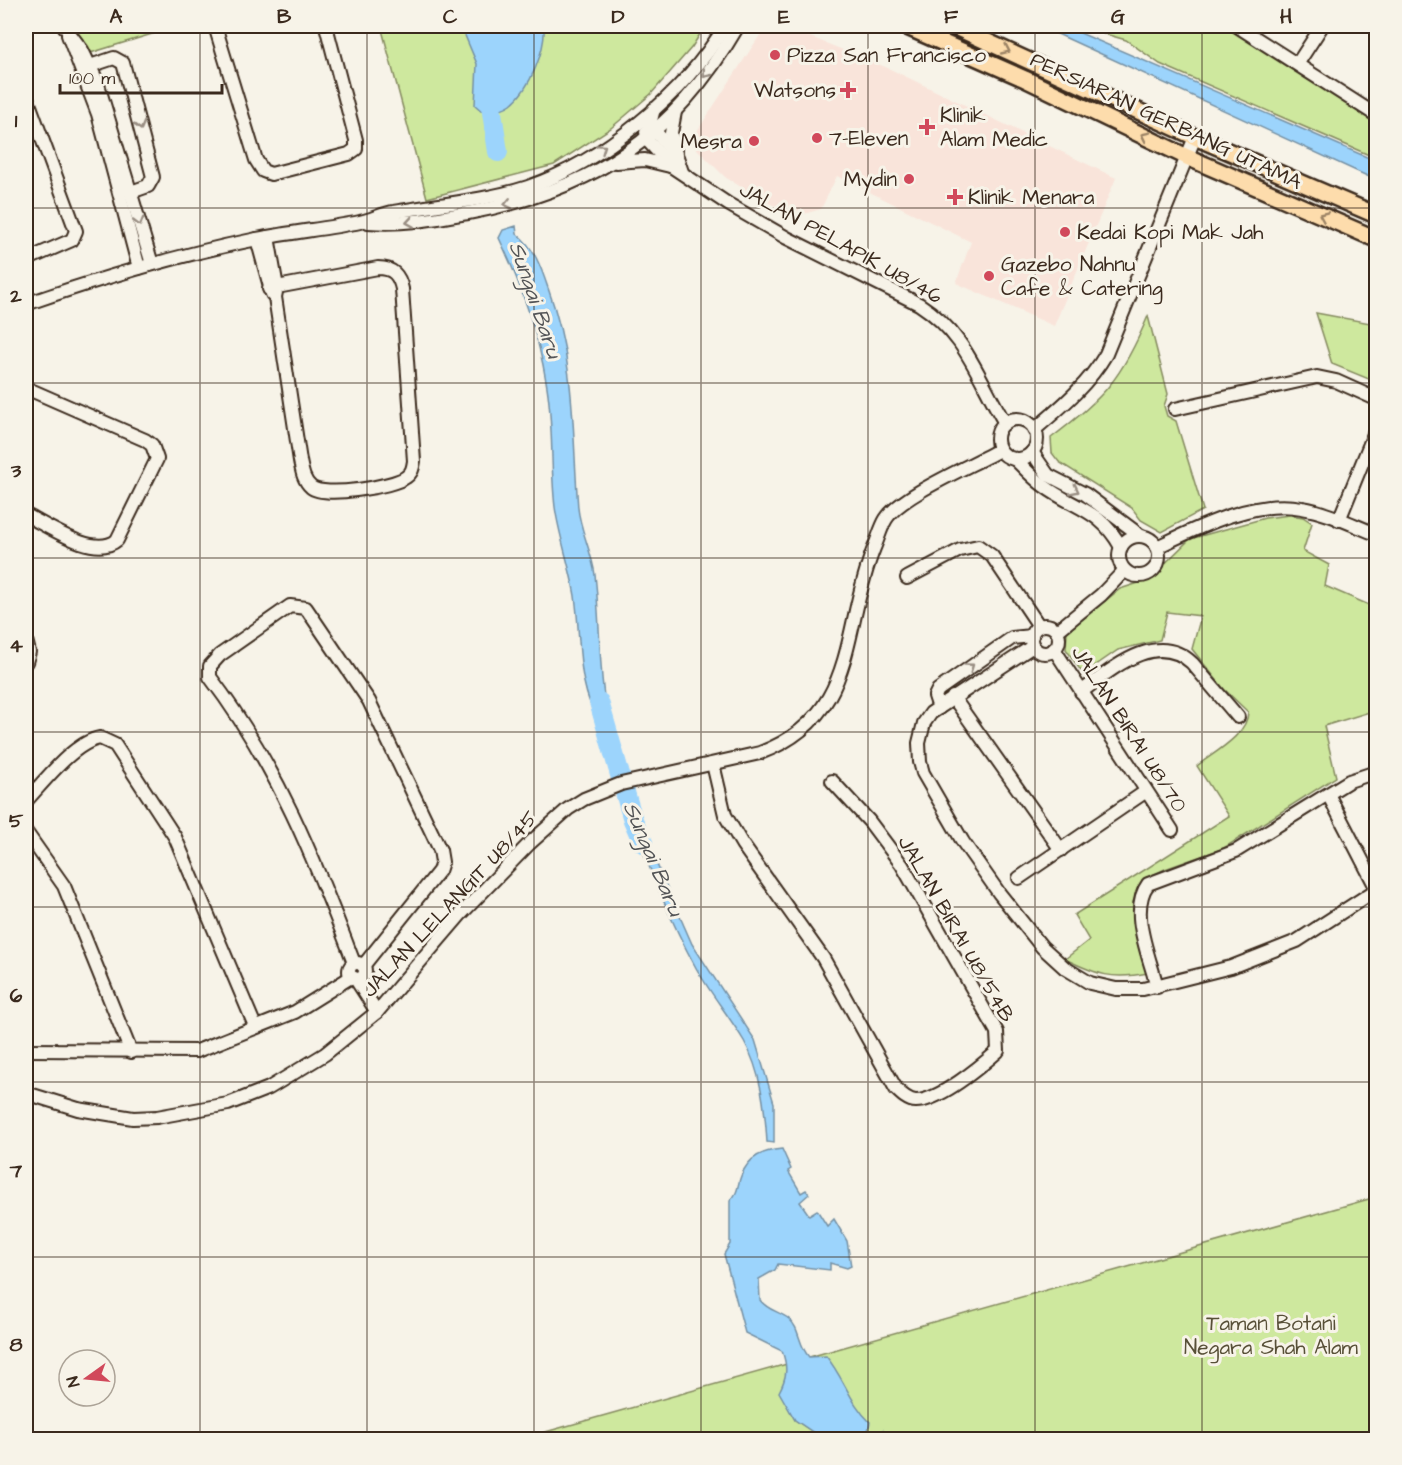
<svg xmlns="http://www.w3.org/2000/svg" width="1402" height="1465" font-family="'Architects Daughter',sans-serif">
  <rect width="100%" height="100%" fill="#f7f3e8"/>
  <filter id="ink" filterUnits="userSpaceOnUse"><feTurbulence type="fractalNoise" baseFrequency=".0167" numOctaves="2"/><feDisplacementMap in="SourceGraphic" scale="12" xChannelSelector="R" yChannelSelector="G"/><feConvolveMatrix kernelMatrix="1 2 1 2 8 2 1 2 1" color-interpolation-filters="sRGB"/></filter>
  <g filter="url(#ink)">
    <polygon fill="#f9e4da" points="766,26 783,26 888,68 1116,178 1054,326 956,283 971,242 837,176 821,209 797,216 762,200 725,177 690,142"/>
    <g fill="#cee89e" stroke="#84895e" stroke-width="1.5">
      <polygon points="69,26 178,26 87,54"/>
      <polygon points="381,26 705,26 692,47 651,94 611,128 554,165 427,198"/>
      <polygon points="1077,26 1226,26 1376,120 1376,158 1160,64 1126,40"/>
      <polygon points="1316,313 1376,324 1376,382 1332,364"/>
      <path d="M1148,316L1168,394L1164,406L1167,416L1176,421L1203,510L1162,532L1141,520L1132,508L1059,462L1052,453L1051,438C1104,398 1122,378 1148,316Z"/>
      <path d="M1290,515L1303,517L1312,523L1303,551L1329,565L1325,586L1376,608V710L1324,726L1336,777L1224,848L1165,869L1142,880L1133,902L1148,973C1112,980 1098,975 1065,959L1089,940L1074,915L1229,816L1197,766C1213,753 1248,735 1248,712L1224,689L1192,649L1201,616L1167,612L1160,640L1118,650L1083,674L1066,649L1067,632L1120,589L1148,580L1190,539L1265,518Z"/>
      <polygon points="1376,1197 1376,1439 832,1439 809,1357"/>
      <polygon points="787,1364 786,1379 780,1392 795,1420 823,1439 517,1440"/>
    </g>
    <g fill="#9cd4fc" stroke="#7590a3" stroke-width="1.5">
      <path d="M461,26H544C546,49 530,89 511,104C503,110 493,111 484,113L475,105L477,64Z"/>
      <polygon points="1040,26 1064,26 1376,161 1376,180"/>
      <path d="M516,226L517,234C534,247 541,267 548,288C576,365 572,429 578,508C580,530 592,552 595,575C601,625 598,676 609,725L601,728C575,679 582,648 575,596C570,566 559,536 555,507C550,465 554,423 546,381C538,333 520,282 499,238L503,230Z"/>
      <path d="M637,819L692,944L755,1040L774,1103V1143L767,1142C765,1108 761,1071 744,1041C728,1014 708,991 694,964C669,918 650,869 631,821Z"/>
      <path d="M782,1149L791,1169L788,1171L801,1193L806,1190L809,1194L800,1202L809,1215L817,1210L827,1226L834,1219L847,1241L851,1266L847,1268L830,1263V1270L778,1264L775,1270L759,1279L760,1300C768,1311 779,1311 789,1319C800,1328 798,1345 809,1357L826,1356C844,1378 850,1403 870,1422L868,1431L879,1434L883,1430L886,1439H823L795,1420L779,1392C787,1377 788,1367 782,1351L745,1333L724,1254L730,1244V1201C739,1192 737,1186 741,1176C749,1156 763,1151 782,1149Z"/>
    </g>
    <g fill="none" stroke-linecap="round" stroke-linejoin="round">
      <g stroke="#9cd4fc" stroke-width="20">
        <polyline points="488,86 498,152"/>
        <polyline points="599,702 633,820 643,843"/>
      </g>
      <g stroke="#3b2a1e" stroke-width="16">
        <g id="minor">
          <polyline points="64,26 82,50 97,81 152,264"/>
          <polyline points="215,26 256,160 263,171 271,174 349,154 356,149 356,140 326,26"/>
          <polyline points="1237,26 1376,115"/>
          <polyline points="68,35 98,114 139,268"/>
          <polyline points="1298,63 1322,26"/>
          <polyline points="90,66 114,58 123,63 153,177 148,186 131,192"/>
          <polyline points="26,95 76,231 72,240 26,260"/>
          <path d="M654,109L646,139L671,166L728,204L787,238L919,304C967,335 977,377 1005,423"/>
          <polyline points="675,112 671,133 676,154"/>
          <polyline points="646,132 655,131 677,157 682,172"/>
          <polyline points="616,162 645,160 670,166"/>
          <path d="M368,222C402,225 434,219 468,213C594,190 673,138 738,26"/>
          <path d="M268,237L277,287L275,297L300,461C302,470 303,480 311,487C323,498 393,487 406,477C412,473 413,468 414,461L402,289C399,275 393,268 378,268L277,287L269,289"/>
          <polyline points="257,239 272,294"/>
          <path d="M26,304C101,278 178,255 257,239C291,232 326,229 360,222C372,220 383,213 394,212C439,204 485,201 528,187C603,162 685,93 725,26"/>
          <path d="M26,388L145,440L152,445L157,459L117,540C95,559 48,526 26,515"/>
          <polyline points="1175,409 1317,377 1336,381 1376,399"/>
          <circle cx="1017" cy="439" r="20"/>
          <path d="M1034,430C1061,407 1088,385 1106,354L1195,137"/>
          <polyline points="1032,452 1048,475 1085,494 1141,536"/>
          <path d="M1016,460C1025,469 1033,478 1044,486C1075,509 1100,509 1121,547"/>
          <polyline points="1339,520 1376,429"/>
          <circle cx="1139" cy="556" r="20"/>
          <path d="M1157,547C1199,527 1254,499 1302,508C1327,512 1353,525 1376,534"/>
          <polyline points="907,578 960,550 978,546 992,556 1039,626"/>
          <circle cx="1045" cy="639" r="14"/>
          <polyline points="1057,631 1101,595 1124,571"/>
          <polyline points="26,640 29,652 26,662"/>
          <polyline points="1033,646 931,713 924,723 919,743 920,762 923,773 963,842 999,893 1042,947 1065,968 1090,983 1116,989 1143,989 1231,967 1297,941 1376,890"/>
          <polyline points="1054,649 1172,830"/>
          <path d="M1081,692C1111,670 1156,629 1192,663L1238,717"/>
          <polyline points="953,697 1061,850"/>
          <polyline points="939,708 935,696 938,690 1012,638 1032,636"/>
          <path d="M713,764L725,815L742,844L823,958L896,1089C901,1094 908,1101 916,1101C939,1101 981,1066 998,1051L997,1032L902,865L869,821L832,781"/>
          <polyline points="1329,796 1376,887"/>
          <path d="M26,801C43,783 74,742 100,738L115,745L175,837L255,1026"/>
          <polyline points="26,832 64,886 131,1052"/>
          <polyline points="1019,878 1145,792"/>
          <path d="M354,963C315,860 277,765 210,677V666L220,655L290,606L306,608L369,701L440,850L442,862L439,871L363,966"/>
          <circle cx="357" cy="971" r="8"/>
          <polyline points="355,978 377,1012"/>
          <path d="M1157,987C1150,957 1128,911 1148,884L1236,851L1349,781L1376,772"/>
          <polyline points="26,1050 197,1051 295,1012 351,977"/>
          <path d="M26,1093L78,1109L133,1118L157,1117L228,1104L269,1088L325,1054L377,1012L460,915L530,843L568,809L584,799L621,784L760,753C859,716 841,630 874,548C878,539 881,527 886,519C901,495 973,465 999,450"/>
        </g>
      </g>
      <g stroke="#3b2a1e" stroke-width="20">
        <g id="major">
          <polyline points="905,26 1025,79 1187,157 1376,239"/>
          <polyline points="953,26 1195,137 1376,215"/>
        </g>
      </g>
      <use href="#minor" stroke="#f7f3e8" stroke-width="12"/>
      <use href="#major" stroke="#fddcac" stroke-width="15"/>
    </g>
    <defs><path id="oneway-chevron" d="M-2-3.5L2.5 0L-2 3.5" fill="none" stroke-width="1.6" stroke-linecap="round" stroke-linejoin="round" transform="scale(1.5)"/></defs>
    <g stroke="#9c8365">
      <use href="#oneway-chevron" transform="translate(1006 50) rotate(25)"/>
      <use href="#oneway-chevron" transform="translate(1145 136) rotate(-154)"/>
      <use href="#oneway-chevron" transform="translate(1323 216) rotate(-157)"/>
    </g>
    <g stroke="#998e83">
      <use href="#oneway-chevron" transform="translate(706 74) rotate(129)"/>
      <use href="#oneway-chevron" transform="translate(140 126) rotate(75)"/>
      <use href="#oneway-chevron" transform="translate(602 148) rotate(-35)"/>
      <use href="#oneway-chevron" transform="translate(508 204) rotate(167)"/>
      <use href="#oneway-chevron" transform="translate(139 222) rotate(74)"/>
      <use href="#oneway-chevron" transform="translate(410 222) rotate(171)"/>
      <use href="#oneway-chevron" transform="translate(1075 490) rotate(27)"/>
      <use href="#oneway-chevron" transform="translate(970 667) rotate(-36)"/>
    </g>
  </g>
  <path fill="none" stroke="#3b2a1e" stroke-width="1.5" stroke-opacity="0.55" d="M200,26V1440M367,26V1440M534,26V1440M701,26V1440M868,26V1440M1035,26V1440M1202,26V1440M26,208H1376M26,383H1376M26,558H1376M26,732H1376M26,907H1376M26,1082H1376M26,1257H1376"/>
  <g fill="#d1495b" stroke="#f7f3e8" stroke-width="2">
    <circle cx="775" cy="55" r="6"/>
    <path d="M845 81h6v6h6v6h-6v6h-6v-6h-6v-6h6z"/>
    <path d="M924 118h6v6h6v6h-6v6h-6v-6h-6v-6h6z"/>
    <circle cx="817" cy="138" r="6"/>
    <circle cx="754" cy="141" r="6"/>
    <circle cx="909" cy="179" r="6"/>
    <path d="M952 188h6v6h6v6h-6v6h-6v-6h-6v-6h6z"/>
    <circle cx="1065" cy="232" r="6"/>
    <circle cx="989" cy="276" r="6"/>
  </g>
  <g text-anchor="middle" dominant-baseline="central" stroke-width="6" stroke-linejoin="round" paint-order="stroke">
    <g font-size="21" fill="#3b2a1e" stroke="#f7f3e8" text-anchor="start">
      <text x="787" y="55">Pizza San Francisco</text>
      <text x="836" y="90" text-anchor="end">Watsons</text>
      <text x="940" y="115">Klinik<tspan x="940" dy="24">Alam Medic</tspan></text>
      <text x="829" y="138">7-Eleven</text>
      <text x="742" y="141" text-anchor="end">Mesra</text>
      <text x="897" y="179" text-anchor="end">Mydin</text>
      <text x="968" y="197">Klinik Menara</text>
      <text x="1077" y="232">Kedai Kopi Mak Jah</text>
      <text x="1001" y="264">Gazebo Nahnu<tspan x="1001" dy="24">Cafe &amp; Catering</tspan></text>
    </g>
    <g font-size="21" fill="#3b2a1e" stroke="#f7f3e8">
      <text transform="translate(1166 121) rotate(25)">PERSIARAN GERBANG UTAMA</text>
      <text transform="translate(841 243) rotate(29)">JALAN PELAPIK U8/46</text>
      <text transform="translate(1129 729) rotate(57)">JALAN BIRAI U8/70</text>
      <text transform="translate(450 904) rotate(-47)">JALAN LELANGIT U8/45</text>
      <text transform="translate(956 929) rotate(60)">JALAN BIRAI U8/54B</text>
    </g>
    <g font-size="21" fill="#585038" stroke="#f7f3e8">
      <text x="1271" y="1323">Taman Botani<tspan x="1271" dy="24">Negara Shah Alam</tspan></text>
    </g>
    <g font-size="22" font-style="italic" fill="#535456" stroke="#f7f3e8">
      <text transform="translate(535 300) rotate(71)">Sungai Baru</text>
      <text transform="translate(653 859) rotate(67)">Sungai Baru</text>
    </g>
  </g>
  <rect width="1402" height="1465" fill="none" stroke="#f7f3e8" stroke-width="66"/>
  <g transform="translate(87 1378) rotate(255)"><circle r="28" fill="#f7f3e8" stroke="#aca397" stroke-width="1.5"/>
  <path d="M0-4.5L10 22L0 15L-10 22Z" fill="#d1495b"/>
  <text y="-9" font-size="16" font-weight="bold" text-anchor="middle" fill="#3b2a1e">N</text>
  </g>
  <path d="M60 84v9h162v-9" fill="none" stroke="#3b2a1e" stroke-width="3"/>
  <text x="69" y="84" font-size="18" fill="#3b2a1e" stroke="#f7f3e8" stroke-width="4.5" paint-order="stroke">100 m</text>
  <rect x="33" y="33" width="1336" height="1399" fill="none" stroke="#3b2a1e" stroke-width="2"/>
  <g font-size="20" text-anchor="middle" font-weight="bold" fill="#3b2a1e">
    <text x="116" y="23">A</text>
    <text x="284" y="23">B</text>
    <text x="450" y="23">C</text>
    <text x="618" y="23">D</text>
    <text x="784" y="23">E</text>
    <text x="951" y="23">F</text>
    <text x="1118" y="23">G</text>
    <text x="1286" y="23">H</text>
    <text x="16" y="127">1</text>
    <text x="16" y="302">2</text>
    <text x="16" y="477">3</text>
    <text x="16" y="652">4</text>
    <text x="16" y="827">5</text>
    <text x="16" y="1002">6</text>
    <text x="16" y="1177">7</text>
    <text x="16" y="1351">8</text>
  </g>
</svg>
